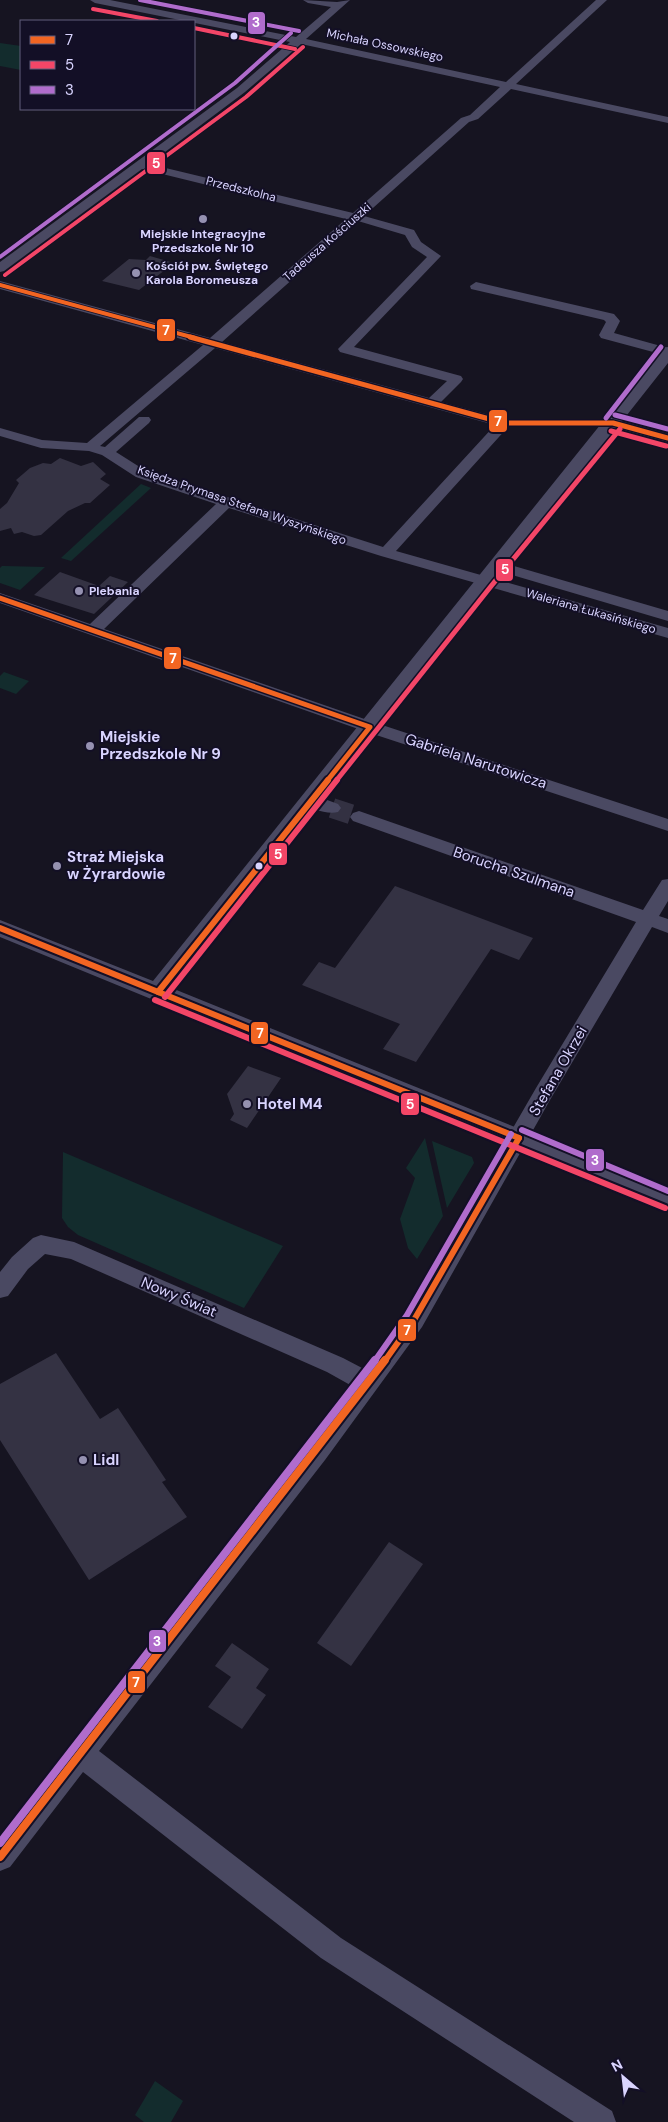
<svg xmlns="http://www.w3.org/2000/svg" width="668" height="2122" font-family="'DM Sans',sans-serif">
  <rect width="100%" height="100%" fill="#161421"/>
  <g fill="#132c2d">
    <polygon points="0,43 21,46 21,70 0,66"/>
    <polygon points="141,484 151,488 71,561 61,558"/>
    <polygon points="2,566 5,566 45,567 20,590 0,583 0,568"/>
    <polygon points="4,672 29,681 16,694 0,688 0,676"/>
    <polygon points="425,1138 443,1216 417,1259 408,1248 400,1219 415,1178 406,1168"/>
    <polygon points="432,1141 472,1157 474,1163 447,1208"/>
    <polygon points="63,1152 283,1246 244,1308 78,1235 68,1227 62,1218"/>
    <polygon points="155,2081 183,2101 171,2122 144,2122 135,2115"/>
  </g>
  <g fill="#343243">
    <polygon points="150,256 174,263 139,290 102,281 129,259 146,260"/>
    <polygon points="60,458 81,466 93,462 106,474 100,479 110,485 90,503 85,503 68,511 41,535 34,536 22,532 14,534 11,528 0,531 0,509 7,503 19,483 16,480 30,468 43,463 51,464"/>
    <polygon points="60,572 99,586 110,576 128,582 94,614 34,595"/>
    <polygon points="395,886 533,938 519,960 491,949 416,1062 383,1049 400,1024 302,985 319,962 335,968"/>
    <polygon points="248,1066 281,1078 247,1128 230,1120 234,1114 227,1094"/>
    <polygon points="56,1353 100,1419 118,1408 166,1480 162,1482 187,1517 89,1580 0,1440 0,1384"/>
    <polygon points="389,1542 423,1564 351,1666 317,1643"/>
    <polygon points="232,1643 269,1669 256,1688 266,1695 242,1729 208,1707 231,1677 215,1666"/>
  </g>
  <g fill="none" stroke-linecap="round" stroke-linejoin="round">
    <polyline stroke="#333142" stroke-width="20" stroke-dasharray="20 10" stroke-linecap="butt" points="332,808 359,817"/>
    <g fill="#4a4962" fill-rule="evenodd">
      <path d="M90,0H110L296,37L331,7L308,3L303,0L337,2L350,0L306,39L506,82L596,0H607L516,84L668,117V123L511,89L478,119L469,122L364,216L414,230L421,242L441,256L354,347L461,376L463,379L461,382L441,402L504,419H613L668,434V442L613,427H508L396,551L668,628V638L381,556L229,508L104,629L376,723L668,819V831L364,731L0,603V593L90,624L216,504L136,477L102,455L89,451L41,448L0,436V428L42,440L87,443L203,345L0,289V281L210,338L346,219L142,169L4,271L0,272V262L237,88L290,42L95,3ZM301,44L500,87L470,115L461,118L353,213L149,164L245,92ZM358,221L405,235L412,247L427,257L338,349L340,352L447,381L429,398L222,342ZM215,348L495,425L383,547L146,471L116,452L149,423L151,420L149,417H139L105,447L100,446Z"/>
      <polygon points="476,282 614,314 620,321 614,333 668,348 668,356 601,338 599,335 606,322 604,320 471,289 470,286"/>
      <polygon points="497,561 668,611 668,621 492,569 489,566 492,563"/>
      <path d="M311,794L338,804L341,808L338,812C328,815 308,809 302,800L305,796Z"/>
      <polygon points="359,811 643,910 662,880 668,879 668,901 659,916 668,919 668,933 652,927 550,1100 422,1327 325,1460 99,1751 341,1938 612,2111 616,2122 574,2122 321,1958 83,1772 10,1867 0,1871 0,1835 309,1444 352,1386 327,1372 71,1259 45,1254 28,1269 8,1296 0,1298 0,1272 12,1257 33,1238 41,1235 74,1242 343,1358 364,1369 406,1313 536,1088 636,922 353,821 350,817 353,813"/>
    </g>
    <polygon fill="#4a4962" fill-rule="evenodd" points="668,347 668,363 174,989 668,1189 668,1211 0,937 0,920 153,981 662,348"/>
    <g stroke="#130f26" stroke-width="5.5">
      <polyline id="bus-1-far3" points="0,285 195,338"/>
    </g>
    <g stroke="#130f26" stroke-width="8">
      <g id="bus-1-far2">
        <polyline points="190,337 504,423 613,423 668,438"/>
        <polyline points="0,598 370,727 327,781"/>
      </g>
    </g>
    <g stroke="#130f26" stroke-width="10">
      <g id="bus-1-far1">
        <polyline points="0,928 519,1138"/>
        <polyline points="158,992 328,780"/>
        <polyline points="384,1362 414,1320 519,1138"/>
      </g>
    </g>
    <g stroke="#130f26" stroke-width="12">
      <polyline id="bus-1" points="0,1857 385,1360"/>
    </g>
    <g stroke="#130f26" stroke-width="5.5">
      <g id="bus-2-far2">
        <polyline points="93,9 157,21"/>
        <polyline points="194,28 295,49"/>
        <polyline points="5,275 246,97 303,47"/>
      </g>
    </g>
    <g stroke="#130f26" stroke-width="8">
      <g id="bus-2-far1">
        <polyline points="611,431 666,446"/>
        <polyline points="336,781 492,585 620,429"/>
      </g>
    </g>
    <g stroke="#130f26" stroke-width="10">
      <g id="bus-2">
        <polyline points="165,997 337,780"/>
        <polyline points="155,1000 665,1208"/>
      </g>
    </g>
    <g stroke="#130f26" stroke-width="5.5">
      <g id="bus-3-far3">
        <polyline points="140,0 299,31"/>
        <polyline points="0,257 235,83 291,33"/>
      </g>
    </g>
    <g stroke="#130f26" stroke-width="8">
      <g id="bus-3-far2">
        <polyline points="615,415 668,429"/>
        <polyline points="606,418 661,347"/>
      </g>
    </g>
    <g stroke="#130f26" stroke-width="10">
      <g id="bus-3-far1">
        <polyline points="522,1130 668,1191"/>
        <polyline points="374,1362 407,1315 511,1134"/>
      </g>
    </g>
    <g stroke="#130f26" stroke-width="12">
      <polyline id="bus-3" points="0,1843 375,1360"/>
    </g>
    <use href="#bus-1-far3" stroke="#f26522" stroke-width="4"/>
    <use href="#bus-1-far2" stroke="#f26522" stroke-width="5"/>
    <use href="#bus-1-far1" stroke="#f26522" stroke-width="6"/>
    <use href="#bus-1" stroke="#f26522" stroke-width="8"/>
    <use href="#bus-2-far2" stroke="#f34667" stroke-width="4"/>
    <use href="#bus-2-far1" stroke="#f34667" stroke-width="5"/>
    <use href="#bus-2" stroke="#f34667" stroke-width="6"/>
    <use href="#bus-3-far3" stroke="#b06ccc" stroke-width="4"/>
    <use href="#bus-3-far2" stroke="#b06ccc" stroke-width="5"/>
    <use href="#bus-3-far1" stroke="#b06ccc" stroke-width="6"/>
    <use href="#bus-3" stroke="#b06ccc" stroke-width="8"/>
  </g>
  <g fill="#d9d4ff" stroke="#130f26" stroke-width="2">
    <circle cx="234" cy="36" r="4.5"/>
    <circle cx="259" cy="866" r="4.5"/>
  </g>
  <g fill="#9591b1" stroke="#130f26" stroke-width="2">
    <circle cx="203" cy="219" r="5"/>
    <circle cx="136" cy="273" r="5"/>
    <circle cx="79" cy="591" r="5"/>
    <circle cx="90" cy="746" r="5"/>
    <circle cx="57" cy="866" r="5"/>
    <circle cx="247" cy="1104" r="5"/>
    <circle cx="83" cy="1460" r="5"/>
  </g>
  <g text-anchor="middle" dominant-baseline="central" stroke-width="4" stroke-linejoin="round" paint-order="stroke">
    <g font-size="12" fill="#d9d4ff" stroke="#130f26">
      <text transform="translate(385 45) rotate(12)">Michała Ossowskiego</text>
      <text transform="translate(241 189) rotate(14)">Przedszkolna</text>
      <text transform="translate(327 242) rotate(-41)">Tadeusza Kościuszki</text>
      <text transform="translate(242 505) rotate(19)">Księdza Prymasa Stefana Wyszyńskiego</text>
      <text transform="translate(591 611) rotate(16)">Waleriana Łukasińskiego</text>
    </g>
    <g font-size="12" font-weight="bold" fill="#d9d4ff" stroke="#130f26" text-anchor="start">
      <text x="203" y="234" text-anchor="middle">Miejskie Integracyjne<tspan x="203" dy="14">Przedszkole Nr 10</tspan></text>
      <text x="146" y="266">Kościół pw. Świętego<tspan x="146" dy="14">Karola Boromeusza</tspan></text>
      <text x="89" y="591">Plebania</text>
    </g>
    <g font-size="15" font-weight="bold" fill="#d9d4ff" stroke="#130f26" text-anchor="start">
      <text x="100" y="737">Miejskie<tspan x="100" dy="17">Przedszkole Nr 9</tspan></text>
      <text x="67" y="857">Straż Miejska<tspan x="67" dy="17">w Żyrardowie</tspan></text>
      <text x="257" y="1104">Hotel M4</text>
      <text x="93" y="1460">Lidl</text>
    </g>
    <g font-size="15" fill="#d9d4ff" stroke="#130f26">
      <text transform="translate(476 761) rotate(18)">Gabriela Narutowicza</text>
      <text transform="translate(514 872) rotate(19)">Borucha Szulmana</text>
      <text transform="translate(558 1071) rotate(-60)">Stefana Okrzei</text>
      <text transform="translate(179 1297) rotate(23)">Nowy Świat</text>
    </g>
  </g>
  <g stroke="#130f26" stroke-width="2">
    <rect x="247" y="11" width="19" height="24" rx="5" fill="#b06ccc"/>
    <rect x="146" y="151" width="20" height="24" rx="5" fill="#f34667"/>
    <rect x="156" y="318" width="20" height="24" rx="5" fill="#f26522"/>
    <rect x="488" y="409" width="20" height="24" rx="5" fill="#f26522"/>
    <rect x="495" y="558" width="19" height="24" rx="5" fill="#f34667"/>
    <rect x="163" y="646" width="19" height="24" rx="5" fill="#f26522"/>
    <rect x="268" y="842" width="20" height="24" rx="5" fill="#f34667"/>
    <rect x="250" y="1021" width="19" height="24" rx="5" fill="#f26522"/>
    <rect x="400" y="1092" width="20" height="24" rx="5" fill="#f34667"/>
    <rect x="585" y="1148" width="20" height="24" rx="5" fill="#b06ccc"/>
    <rect x="397" y="1318" width="20" height="24" rx="5" fill="#f26522"/>
    <rect x="148" y="1629" width="19" height="24" rx="5" fill="#b06ccc"/>
    <rect x="127" y="1670" width="19" height="24" rx="5" fill="#f26522"/>
  </g>
  <g font-size="14" text-anchor="middle" font-weight="bold" fill="#fff">
    <text x="256" y="27">3</text>
    <text x="156" y="168">5</text>
    <text x="166" y="335">7</text>
    <text x="498" y="426">7</text>
    <text x="505" y="574">5</text>
    <text x="173" y="663">7</text>
    <text x="278" y="859">5</text>
    <text x="260" y="1038">7</text>
    <text x="410" y="1109">5</text>
    <text x="595" y="1165">3</text>
    <text x="407" y="1335">7</text>
    <text x="157" y="1646">3</text>
    <text x="136" y="1687">7</text>
  </g>
  <rect x="20" y="20" width="175" height="90" fill="#130f26" stroke="#625e7d"/>
  <rect x="30" y="36" width="25" height="8" fill="#f26522" stroke="#625e7d"/>
  <text x="65" y="45" font-size="15" fill="#d9d4ff">7</text>
  <rect x="30" y="61" width="25" height="8" fill="#f34667" stroke="#625e7d"/>
  <text x="65" y="70" font-size="15" fill="#d9d4ff">5</text>
  <rect x="30" y="86" width="25" height="8" fill="#b06ccc" stroke="#625e7d"/>
  <text x="65" y="95" font-size="15" fill="#d9d4ff">3</text>
  <g transform="translate(623 2077) rotate(332)" stroke="#130f26" stroke-width="4" paint-order="stroke">
  <path d="M0-4L9 19L0 12L-9 19Z" fill="#d9d4ff"/>
  <text y="-8" font-size="14" font-weight="bold" text-anchor="middle" fill="#d9d4ff">N</text>
  </g>
</svg>
